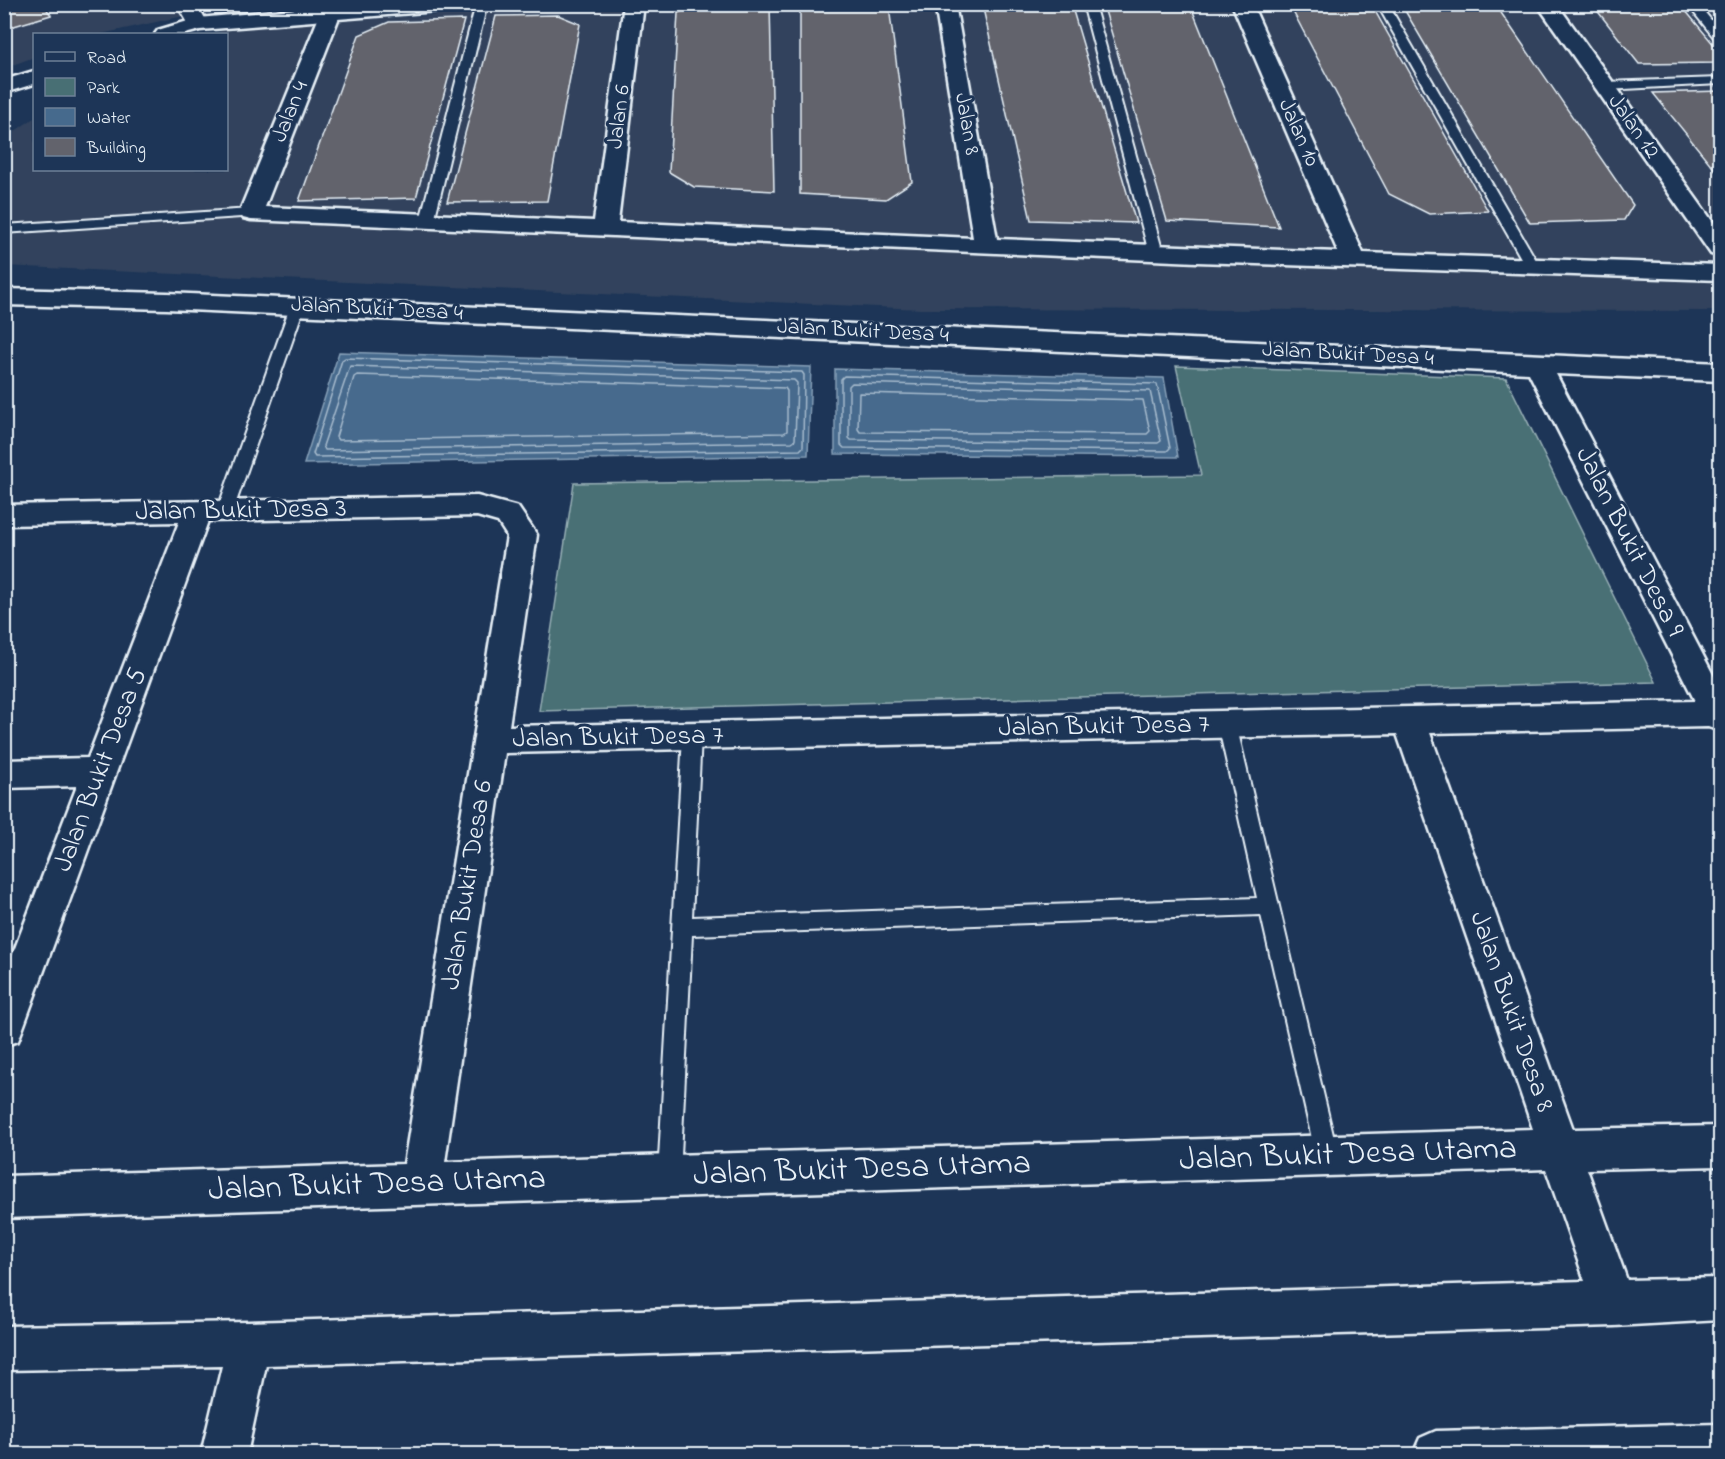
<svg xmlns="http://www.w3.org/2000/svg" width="1725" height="1459" font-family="'Indie Flower',sans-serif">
  <rect width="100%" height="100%" fill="#1d3557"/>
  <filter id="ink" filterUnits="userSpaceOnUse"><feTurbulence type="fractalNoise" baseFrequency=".0167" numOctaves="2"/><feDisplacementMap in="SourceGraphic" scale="12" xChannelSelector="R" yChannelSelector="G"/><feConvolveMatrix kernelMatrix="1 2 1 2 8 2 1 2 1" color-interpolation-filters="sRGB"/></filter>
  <g filter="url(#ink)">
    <g fill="#32435d">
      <polygon points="615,4 1720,5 1720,311 921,309 5,266 5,138 34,118 34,170 226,170 226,34 212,34 235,27"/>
      <polygon points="4,5 234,5 101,34 34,34 34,57 5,68"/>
    </g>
    <polygon fill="#486f74" stroke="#98b0b6" stroke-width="1.5" points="1176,366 1506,378 1656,682 539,711 574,483 1201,475"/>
    <g fill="#466a8d" stroke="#87a0b8" stroke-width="1.5">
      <polygon points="339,352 811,367 808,455 304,464"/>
      <polygon points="835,369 1164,378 1178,457 835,454"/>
    </g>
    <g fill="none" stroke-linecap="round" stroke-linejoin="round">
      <g stroke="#a7bbcd" stroke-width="1.5">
        <polygon points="345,358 802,372 804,375 803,447 800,450 315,457 313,454 342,360"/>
        <polygon points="350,366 794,380 797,383 795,440 792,442 325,450 323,446"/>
        <polygon points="357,375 785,388 787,391 787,431 784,433 338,440 336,437 354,377"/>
        <polygon points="844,376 1157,384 1170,448 1167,451 844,448 841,445 841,379"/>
        <polygon points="852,383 1150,391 1161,441 1158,443 851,440 849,438 849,386"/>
        <polygon points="859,393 1143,400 1150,431 1147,434 860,432 858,429"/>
      </g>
    </g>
    <g fill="#62636c" stroke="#e8f1f8" stroke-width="1.5">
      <polygon points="4,4 43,4 51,15 4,29"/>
      <polygon points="698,4 770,4 774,191 694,187 669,172 678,13"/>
      <polygon points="800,4 883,4 889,7 912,182 886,199 800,194"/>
      <polygon points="982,4 1071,4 1136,223 1031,220"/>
      <polygon points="1103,4 1190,4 1279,227 1167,221"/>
      <polygon points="1289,4 1371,4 1488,211 1429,214 1389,194"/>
      <polygon points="1401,4 1495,4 1633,205 1624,220 1530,223"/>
      <polygon points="1592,4 1680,4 1720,52 1720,63 1639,64"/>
      <polygon points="558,15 580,24 547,201 447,202 496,16"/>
      <polygon points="464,20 416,198 299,201 359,35 389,22"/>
      <polygon points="1720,91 1720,176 1653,93"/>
    </g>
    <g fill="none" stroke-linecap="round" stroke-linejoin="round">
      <g stroke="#e8f1f8" stroke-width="4">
        <g id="lane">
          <polygon points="476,4 487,4 434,221 427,225 420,221"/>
          <polygon points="1083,4 1094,4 1163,253 1161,256 1156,257 1149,253"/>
          <polygon points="1377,4 1388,4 1540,267 1538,270 1533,271 1526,267"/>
          <polygon points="1687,4 1698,4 1720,31 1720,41 1716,40"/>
          <polygon points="1720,78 1720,84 1605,90 1599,86 1605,82"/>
          <polygon points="251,209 256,210 257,213 256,216 4,233 4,225"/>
          <polygon points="297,303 304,307 233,511 231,515 219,515 217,511 290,307"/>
          <polygon points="1227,717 1233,719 1236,724 1338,1156 1335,1164 1327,1167 1319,1164 1316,1156 1261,915 692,935 680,1176 677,1184 669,1187 661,1184 658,1176 683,736 686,731 692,729 698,731 701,736 692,917 1257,898 1218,724 1221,719"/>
        </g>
      </g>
      <g stroke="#e8f1f8" stroke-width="5">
        <g id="street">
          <polygon points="177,4 197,4 208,24 205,28 191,28"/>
          <polygon points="624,4 644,4 618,222 973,238 935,4 955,4 997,239 1338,252 1232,4 1252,4 1363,253 1720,265 1720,280 1197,262 251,220 243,218 239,213 321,12 324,8 338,8 341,12 265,207 594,221"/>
          <polygon points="1537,4 1557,4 1720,232 1720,256 1711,254"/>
          <path d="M4,289L167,293L1720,363V381L1556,374L1720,688V731L1708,727L1430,733L1573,1129L1720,1126V1166L1587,1169L1627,1280L1720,1278V1320L1614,1326L266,1365L247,1454H201L222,1366L4,1370V1326L249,1322L1585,1281L1546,1169L4,1218V1176L404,1164L507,536L498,522L477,516L208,521L23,1028L18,1041L4,1046V977L77,786L4,788V760L88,758L179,522L4,525V505L477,496L518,507L537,535L509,726L1695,701L1529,373L167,309L4,305ZM1397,734L1533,1129L445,1162L505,753Z"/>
          <polygon points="1720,1424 1720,1454 1413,1454 1420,1438 1436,1431"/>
        </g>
      </g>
      <g stroke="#e8f1f8" stroke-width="5">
        <g id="secondary">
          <polygon points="353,4 460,4 457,8 450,10 200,30 185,34 155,34 158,30 198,18"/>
          <polygon points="34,71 34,84 4,93 4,80"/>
        </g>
      </g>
      <use href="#lane" fill="#1d3557" fill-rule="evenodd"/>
      <use href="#street" fill="#1d3557" fill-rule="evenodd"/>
      <use href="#secondary" fill="#1d3557" fill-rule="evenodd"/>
    </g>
  </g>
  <g text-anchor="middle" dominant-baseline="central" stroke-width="6" stroke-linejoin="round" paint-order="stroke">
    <g font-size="22" fill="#e8f1f8" stroke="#1d3557">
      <text transform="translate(291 112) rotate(-68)">Jalan 4</text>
      <text transform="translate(620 117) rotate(-83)">Jalan 6</text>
      <text transform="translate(966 124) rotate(80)">Jalan 8</text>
      <text transform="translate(1633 127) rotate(55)">Jalan 12</text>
      <text transform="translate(1298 133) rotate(66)">Jalan 10</text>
      <text transform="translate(377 310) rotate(3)">Jalan Bukit Desa 4</text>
      <text transform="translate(863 332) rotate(3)">Jalan Bukit Desa 4</text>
      <text transform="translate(1348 355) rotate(3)">Jalan Bukit Desa 4</text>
    </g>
    <g font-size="27" fill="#e8f1f8" stroke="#1d3557">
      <text transform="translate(241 511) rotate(-1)">Jalan Bukit Desa 3</text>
      <text transform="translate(1629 542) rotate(63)">Jalan Bukit Desa 9</text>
      <text transform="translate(1104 727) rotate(-1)">Jalan Bukit Desa 7</text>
      <text transform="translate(618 738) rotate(-1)">Jalan Bukit Desa 7</text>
      <text transform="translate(101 770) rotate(-69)">Jalan Bukit Desa 5</text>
      <text transform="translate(468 885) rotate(-81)">Jalan Bukit Desa 6</text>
      <text transform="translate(1511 1012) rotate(71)">Jalan Bukit Desa 8</text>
    </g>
    <g font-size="33" fill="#e8f1f8" stroke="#1d3557">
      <text transform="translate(1348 1155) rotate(-2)">Jalan Bukit Desa Utama</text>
      <text transform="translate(862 1170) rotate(-2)">Jalan Bukit Desa Utama</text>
      <text transform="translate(377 1185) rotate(-2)">Jalan Bukit Desa Utama</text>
    </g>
  </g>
  <rect width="1725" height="1459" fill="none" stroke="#1d3557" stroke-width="24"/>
  <rect x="12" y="12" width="1701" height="1435" fill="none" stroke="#e8f1f8" stroke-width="2" filter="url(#ink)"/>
  <rect x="33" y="33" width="195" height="138" fill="#1d3557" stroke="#6e8097" stroke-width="1.5"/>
  <rect x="45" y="52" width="30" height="9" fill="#1d3557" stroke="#6e8097" stroke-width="1.5"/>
  <text x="87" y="63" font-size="18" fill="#e8f1f8">Road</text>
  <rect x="45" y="78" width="30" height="18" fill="#486f74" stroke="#6e8097" stroke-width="1.5"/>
  <text x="87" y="93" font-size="18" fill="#e8f1f8">Park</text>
  <rect x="45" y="108" width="30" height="18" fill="#466a8d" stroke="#6e8097" stroke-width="1.5"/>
  <text x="87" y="123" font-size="18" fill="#e8f1f8">Water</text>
  <rect x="45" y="138" width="30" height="18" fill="#62636c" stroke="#6e8097" stroke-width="1.5"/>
  <text x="87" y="153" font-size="18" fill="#e8f1f8">Building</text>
</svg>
